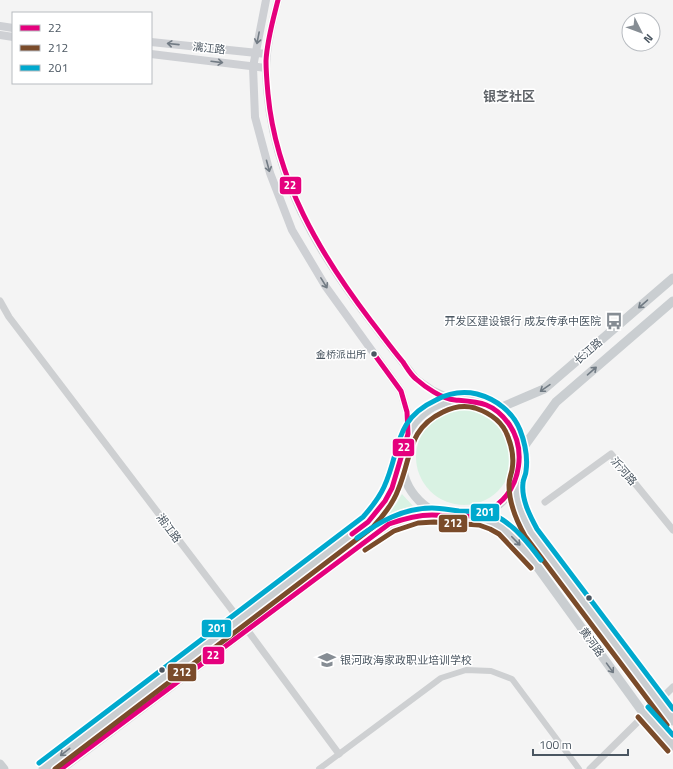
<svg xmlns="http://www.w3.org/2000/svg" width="673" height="769" font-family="'Titillium Web','Noto Sans SC',sans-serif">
  <rect width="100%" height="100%" fill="#f4f4f4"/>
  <g fill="#d9f2e3">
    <circle cx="464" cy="457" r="48"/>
    <polygon points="402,494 413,506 401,509 384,517 396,504"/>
  </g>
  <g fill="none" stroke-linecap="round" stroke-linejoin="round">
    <polyline stroke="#ced0d2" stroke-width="6" points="319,769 441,678 466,670 491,671 512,679 579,769"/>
    <g stroke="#ced0d2" stroke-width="7">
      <polyline points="0,301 9,317 254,639 339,754"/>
      <polyline points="545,502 611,454 673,530"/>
      <polyline points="590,769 673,687"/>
    </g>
    <g stroke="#ced0d4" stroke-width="8">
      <polyline points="266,0 253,67 255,117 270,173 292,230 326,287 401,391 407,412 408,434"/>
      <path d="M278,0C272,22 266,46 266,69C269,197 340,283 416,379L432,390L453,400"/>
      <polyline points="0,26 13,28"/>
      <polyline points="0,35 13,37"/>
      <polyline points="151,42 267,54"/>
      <polyline points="151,54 266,68"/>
    </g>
    <g stroke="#caced1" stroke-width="9">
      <circle cx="461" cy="459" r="59"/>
      <polyline points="495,410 544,389 673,278"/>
      <polyline points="520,452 556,402 673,301"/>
      <polyline points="516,482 518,508 531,533 673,721"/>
      <polyline points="474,517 486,519 498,525 528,554 644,714 673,746"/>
      <polyline points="0,764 4,769"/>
      <path d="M43,769L368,522C389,497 394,484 403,453"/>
      <path d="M61,769L377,532C401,517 419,514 447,516"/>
    </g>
    <g stroke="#fff" stroke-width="8">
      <g id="bus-1">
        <polyline points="352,534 368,522 385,501 392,488 408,434 407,412 401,391 374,354"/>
        <path d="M61,769L389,524C403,519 417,515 432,515C456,515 478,522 498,504C521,485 526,449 509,424C493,402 479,402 455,400C442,399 425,387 416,379C411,375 407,368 403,362C392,349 382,335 371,321C320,254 276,180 268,94C267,83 266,72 266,61C267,40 273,20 278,0"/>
      </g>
    </g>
    <g stroke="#fff" stroke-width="8">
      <g id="bus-2">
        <polyline points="365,550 394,531 418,523 434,522 479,525 490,529 499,534 531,568"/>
        <polyline points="638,717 668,751"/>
        <path d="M55,769L373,527C383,516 393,504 398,490C412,457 407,429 443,412C453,407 464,405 475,408C490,413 503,422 508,437C512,447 514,459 512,470C511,475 509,479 509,485C509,503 516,520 525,536L667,725"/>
      </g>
    </g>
    <g stroke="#fff" stroke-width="8">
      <g id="bus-3">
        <path d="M357,538C379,522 403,508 432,508C441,508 450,510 459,511C473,512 486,510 498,517C516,527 529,544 541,560"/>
        <polyline points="648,707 673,735"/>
        <path d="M39,763L363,517C371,508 379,498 384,487C401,450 393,420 436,400C449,393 463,391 477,394C496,399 513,412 520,430C525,443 528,457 526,471C526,475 523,479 523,483C521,499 530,516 537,529L673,709"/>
      </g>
    </g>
    <use href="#bus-1" stroke="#e5007d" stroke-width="5"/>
    <use href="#bus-2" stroke="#7a4b2a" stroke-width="5"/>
    <use href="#bus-3" stroke="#00a9ce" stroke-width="5"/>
  </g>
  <defs><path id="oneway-shaft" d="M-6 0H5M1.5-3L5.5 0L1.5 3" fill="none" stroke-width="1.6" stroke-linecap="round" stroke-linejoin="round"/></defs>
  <g stroke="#727b84">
    <use href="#oneway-shaft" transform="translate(258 38) rotate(101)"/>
    <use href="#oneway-shaft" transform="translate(173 44) rotate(-174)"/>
    <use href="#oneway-shaft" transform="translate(217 62) rotate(7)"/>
    <use href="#oneway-shaft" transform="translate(268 166) rotate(75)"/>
    <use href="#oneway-shaft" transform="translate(324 283) rotate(58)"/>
  </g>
  <g stroke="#707a83">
    <use href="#oneway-shaft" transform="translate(643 304) rotate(139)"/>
    <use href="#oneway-shaft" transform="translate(592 371) rotate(-41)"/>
    <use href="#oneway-shaft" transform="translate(545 388) rotate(145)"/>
    <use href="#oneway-shaft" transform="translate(516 541) rotate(46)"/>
    <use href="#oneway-shaft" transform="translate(610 668) rotate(54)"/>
    <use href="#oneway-shaft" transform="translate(65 752) rotate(142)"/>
  </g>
  <defs>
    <g id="bus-bare" transform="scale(1.38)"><path d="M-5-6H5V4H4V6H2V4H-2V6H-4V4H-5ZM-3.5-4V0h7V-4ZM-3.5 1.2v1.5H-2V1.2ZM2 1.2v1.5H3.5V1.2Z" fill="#868d94" stroke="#fff" stroke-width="2.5" paint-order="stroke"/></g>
    <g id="school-bare" transform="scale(1.38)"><path d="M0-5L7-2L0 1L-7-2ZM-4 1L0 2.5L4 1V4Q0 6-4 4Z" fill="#868d94" stroke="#fff" stroke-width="2.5" paint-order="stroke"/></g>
  </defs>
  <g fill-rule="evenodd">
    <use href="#bus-bare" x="614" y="321"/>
    <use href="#school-bare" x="327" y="660"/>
  </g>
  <g fill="#4a5661" stroke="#fff" stroke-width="1.5">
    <circle cx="374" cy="354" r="3.5"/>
    <circle cx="589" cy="598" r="3.5"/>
    <circle cx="162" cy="670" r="3.5"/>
  </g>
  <g text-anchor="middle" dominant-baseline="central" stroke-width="3" stroke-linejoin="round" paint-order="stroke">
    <g font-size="10" fill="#4a5661" stroke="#fff" text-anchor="end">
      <text x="366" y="354">金桥派出所</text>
    </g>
    <g font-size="11" fill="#4a5661" stroke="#fff">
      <text transform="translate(209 48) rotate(6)">漓江路</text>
      <text transform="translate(588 351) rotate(-41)">长江路</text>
      <text transform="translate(624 471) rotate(49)">沂河路</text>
      <text transform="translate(169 528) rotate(53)">湘江路</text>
      <text transform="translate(592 642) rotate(54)">黄河路</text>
    </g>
    <g font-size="11" fill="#4a5661" stroke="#fff" text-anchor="end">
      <text x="601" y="321">开发区建设银行 成友传承中医院</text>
      <text x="340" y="660" text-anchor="start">银河政海家政职业培训学校</text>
    </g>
    <g font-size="13" font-weight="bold" fill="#5f6368" stroke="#fff">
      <text x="509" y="96">银芝社区</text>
    </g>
  </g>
  <g stroke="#fff" stroke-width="1.5">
    <rect x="279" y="176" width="23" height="19" rx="4" fill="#e5007d"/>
    <rect x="392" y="438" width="23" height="19" rx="4" fill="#e5007d"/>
    <rect x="470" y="503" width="30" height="19" rx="4" fill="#00a9ce"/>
    <rect x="438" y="514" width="30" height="19" rx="4" fill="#7a4b2a"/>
    <rect x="201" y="619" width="31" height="19" rx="4" fill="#00a9ce"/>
    <rect x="202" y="646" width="23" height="19" rx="4" fill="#e5007d"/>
    <rect x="167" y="663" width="30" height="19" rx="4" fill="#7a4b2a"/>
  </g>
  <g font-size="11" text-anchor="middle" font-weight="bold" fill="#fff">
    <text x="290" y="189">22</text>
    <text x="404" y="451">22</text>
    <text x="485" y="516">201</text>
    <text x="453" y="527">212</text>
    <text x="217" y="632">201</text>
    <text x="213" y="659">22</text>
    <text x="182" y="676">212</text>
  </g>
  <rect x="12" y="12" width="140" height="72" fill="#ffffff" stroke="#b7bbc0"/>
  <rect x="20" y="25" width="20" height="6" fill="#e5007d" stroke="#b7bbc0"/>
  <text x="48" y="32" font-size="12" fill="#4a5661">22</text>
  <rect x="20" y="45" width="20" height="6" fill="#7a4b2a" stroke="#b7bbc0"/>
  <text x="48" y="52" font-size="12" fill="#4a5661">212</text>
  <rect x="20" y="65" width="20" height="6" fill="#00a9ce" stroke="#b7bbc0"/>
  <text x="48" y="72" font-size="12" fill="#4a5661">201</text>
  <g transform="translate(641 32) rotate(132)"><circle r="19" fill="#ffffff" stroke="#b7bbc0"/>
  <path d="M0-3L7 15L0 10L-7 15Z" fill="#868d94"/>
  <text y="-6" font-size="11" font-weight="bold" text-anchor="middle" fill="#4a5661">N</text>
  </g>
  <path d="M533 749v6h95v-6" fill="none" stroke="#4a5661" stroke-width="2"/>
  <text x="539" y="749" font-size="12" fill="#4a5661" stroke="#ffffff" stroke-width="3" paint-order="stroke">100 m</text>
</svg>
